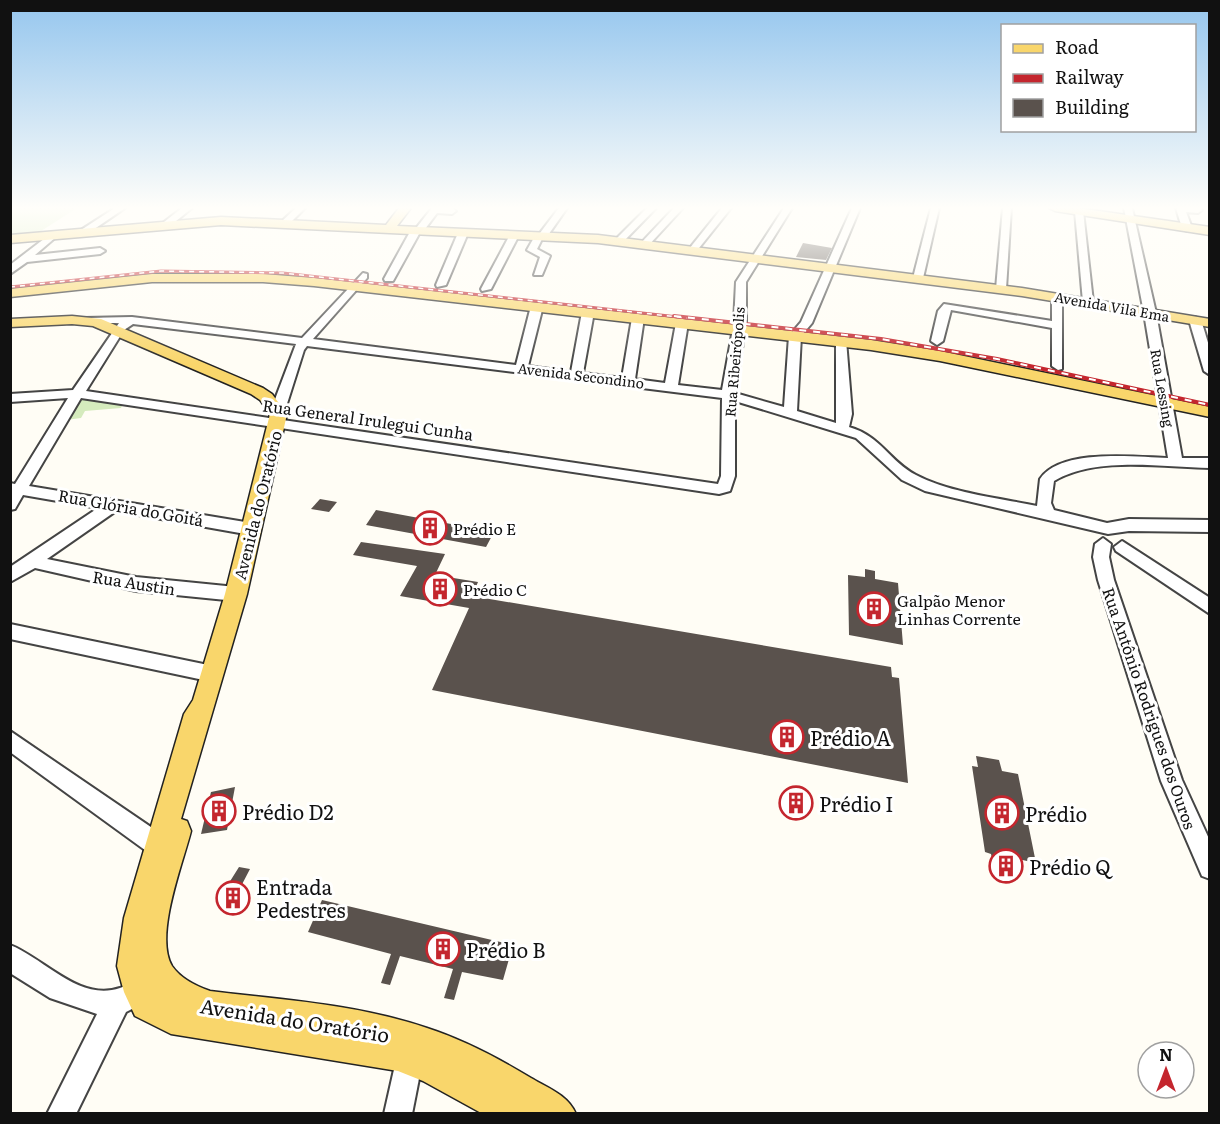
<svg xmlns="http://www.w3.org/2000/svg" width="1220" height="1124" font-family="Literata,serif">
  <rect width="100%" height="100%" fill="#fffdf5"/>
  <g fill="#d5ebbd">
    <polygon points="14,208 77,208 38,233 11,236 10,210"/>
    <polygon points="78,399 123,403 121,408 85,411 81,418 66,420"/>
  </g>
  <g fill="#5a524d">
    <polygon points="803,243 832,248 826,260 796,257"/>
    <polygon points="320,499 337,502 329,512 311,509"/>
    <polygon points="376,510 494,532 486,547 366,525"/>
    <polygon points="361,542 445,554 435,575 478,582 472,596 891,667 892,677 899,678 908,783 432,690 469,608 400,596 417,566 353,555"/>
    <polygon points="865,569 875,571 875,579 898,583 903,645 849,635 848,575 865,577"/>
    <polygon points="976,756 999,760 1002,771 1018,774 1036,863 1018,859 1021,873 994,868 991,854 985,852 972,766 978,767"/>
    <polygon points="235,787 227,830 201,834 211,792"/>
    <polygon points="784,795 808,800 808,812 783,807"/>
    <polygon points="239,867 250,869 238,892 250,894 243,908 217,902"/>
    <polygon points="322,900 513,945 503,980 462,972 454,1000 444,998 453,969 400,956 390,985 381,983 391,954 308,932"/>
  </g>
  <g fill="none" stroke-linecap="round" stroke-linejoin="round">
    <g stroke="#444" stroke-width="4">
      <g id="minor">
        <polygon points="115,208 125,208 87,234 81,234 81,230"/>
        <polygon points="182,208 192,208 170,226 164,226 164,222"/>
        <polygon points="296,208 305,208 287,226 281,226 281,222"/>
        <polygon points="432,208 452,208 456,211 452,214 437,213 422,233 419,234 393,281 385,281 384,279 411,230 417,227"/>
        <polygon points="559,208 567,208 546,238 542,239 537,249 550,256 542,275 534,275 540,257 527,250 536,234 540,233"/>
        <polygon points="647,208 656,208 621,244 615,244 615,240"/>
        <polygon points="674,208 683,208 647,247 641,247 641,243"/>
        <polygon points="722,208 731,208 695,253 689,253 689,249"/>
        <path d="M784,208H792L746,282V323L735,393L784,407L789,336L801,322L852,208H860L812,323L801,336L797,411L836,423V342L846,340L852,414L849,427C881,436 890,462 916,475C950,493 999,498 1037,506L1040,479C1061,448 1135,457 1168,458L1144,313L1124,208H1132L1156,313L1182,458H1210V468C1161,467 1096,456 1054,481L1051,503L1054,510L1107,523L1129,519L1210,520V532L1129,531L1108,534L925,491L902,480L856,438L735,401V476L730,491L719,494L81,398L29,486L251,523L259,529L251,535L116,511L47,559L136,577L236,587L242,589L245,594L242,599L236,601L136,591L35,568L10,582V567L98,508L23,495L15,509L10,510V483L15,484L68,398L10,402V394L73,390L119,323H88L84,322V318L132,317L302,338L363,273L367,274V278L313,339L516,365L531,306L537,303L543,306L528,366L571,372L582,312L588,309L594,312L583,373L622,378L632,318L638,315L644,318L635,379L665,383L676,323L682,320L688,323L678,385L722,390L734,323L736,282ZM133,324L296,344L271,410L278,414L285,410L304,350L307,346L722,398L721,476L718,484L86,391L124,330Z"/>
        <polygon points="931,208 939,208 923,278 918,281 913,278"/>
        <polygon points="1003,208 1011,208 1006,289 1001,292 996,289"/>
        <polygon points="1079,208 1083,211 1093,302 1088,305 1083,302 1075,211"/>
        <polygon points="1176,208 1201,208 1202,210 1198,213 1186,212 1192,228 1187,231 1182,228"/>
        <polygon points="463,230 468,233 446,285 437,287 436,285 458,233"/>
        <polygon points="53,232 56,233 56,237 35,255 100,248 105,251 100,254 27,262 10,274 10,265"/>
        <polygon points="511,233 519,235 491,289 482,291 481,289"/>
        <polygon points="1057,294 1062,297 1062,369 1058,370 1052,366 1052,328 951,310 943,341 937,345 931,341 938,311 944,304 1052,321 1052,297"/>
        <polygon points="1195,317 1201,320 1210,349 1210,375 1204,371 1189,320"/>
        <polygon points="1103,538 1111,544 1109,557 1114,580 1182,780 1210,841 1210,879 1202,876 1161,781 1098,580 1093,557 1095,544"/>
        <polygon points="1122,541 1210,598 1210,614 1116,551 1114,547"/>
        <polygon points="10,624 213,666 220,668 222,674 220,680 213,682 10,639"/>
        <polygon points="10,731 167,838 172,854 169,862 161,865 153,862 149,853 10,752"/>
        <path d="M10,945C44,958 79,1002 120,988C128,985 137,980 145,976L154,980L158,989L154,998L126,1012L76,1114H47L97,1014L50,998L10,973Z"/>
        <polygon points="410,1039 420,1043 424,1053 412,1114 384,1114 400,1043"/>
      </g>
    </g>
    <g stroke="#222" stroke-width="3">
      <g id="major">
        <polygon points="399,208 411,208 397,226 598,235 1022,288 1210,319 1210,327 1022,296 598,243 221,225 10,243 10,235 221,217 386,225"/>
        <polygon points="1049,208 1078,208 1210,227 1210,235 1055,211"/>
        <polygon points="152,274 263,274 314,278 871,340 940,351 1210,407 1210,417 940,361 871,350 314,286 263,282 152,282 10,297 10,289"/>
        <path d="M72,316L101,319L263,388L272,394L287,414L247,594L181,819L187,821L191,831C183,863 154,936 172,966C181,979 196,986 210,991C283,1000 357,1004 427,1028C464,1040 498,1058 531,1078C548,1088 568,1095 576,1114H483L423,1081L398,1071L171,1034L135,1016L124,992L117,966L124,918L184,714L193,700L225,594L270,414L260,400L251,394L93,326L72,324L10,327V319Z"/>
      </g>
    </g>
    <use href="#minor" fill="#fff" fill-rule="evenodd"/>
    <use href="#major" fill="#f9d66b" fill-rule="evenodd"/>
    <g stroke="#c4262e" stroke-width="3">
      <polyline id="rail-far1" points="10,287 161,271 283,273 687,318"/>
    </g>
    <g stroke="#c4262e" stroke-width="4">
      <polyline id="rail" points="674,316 881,339 997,359 1210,405"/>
    </g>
    <use href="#rail-far1" stroke="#fff" stroke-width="1.5" stroke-dasharray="5" stroke-linecap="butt"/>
    <use href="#rail" stroke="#fff" stroke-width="2" stroke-dasharray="7" stroke-linecap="butt"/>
  </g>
  <linearGradient id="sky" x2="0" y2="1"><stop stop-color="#95c6ee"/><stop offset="0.57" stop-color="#fffefa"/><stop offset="1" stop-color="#fffefa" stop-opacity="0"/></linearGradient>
  <rect width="1220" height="365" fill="url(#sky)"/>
  <defs>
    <g id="building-ring" transform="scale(1.725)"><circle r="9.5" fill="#fff" stroke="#c4262e" stroke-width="1.5"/><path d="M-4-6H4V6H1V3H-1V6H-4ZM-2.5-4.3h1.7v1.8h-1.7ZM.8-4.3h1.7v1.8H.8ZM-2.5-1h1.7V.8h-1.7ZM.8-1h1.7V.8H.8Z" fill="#c4262e"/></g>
  </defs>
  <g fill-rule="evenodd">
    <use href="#building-ring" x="430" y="528"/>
    <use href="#building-ring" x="440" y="589"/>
    <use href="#building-ring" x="874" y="609"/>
    <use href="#building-ring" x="787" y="737"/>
    <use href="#building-ring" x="796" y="803"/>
    <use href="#building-ring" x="219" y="811"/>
    <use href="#building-ring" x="1002" y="813"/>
    <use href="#building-ring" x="1006" y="866"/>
    <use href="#building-ring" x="233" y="898"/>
    <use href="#building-ring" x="443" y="949"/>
  </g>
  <g text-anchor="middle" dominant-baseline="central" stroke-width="6" stroke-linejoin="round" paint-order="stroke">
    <g font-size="14" fill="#111" stroke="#fff">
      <text transform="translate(1112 306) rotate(10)">Avenida Vila Ema</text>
      <text transform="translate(734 362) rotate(-85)">Rua Ribeirópolis</text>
      <text transform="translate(581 375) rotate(7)">Avenida Secondino</text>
      <text transform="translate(1163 388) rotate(80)">Rua Lessing</text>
    </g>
    <g font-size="16" fill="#111" stroke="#fff">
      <text transform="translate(368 419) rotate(8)">Rua General Irulegui Cunha</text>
      <text transform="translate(257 505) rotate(-76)">Avenida do Oratório</text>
      <text transform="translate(131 507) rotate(10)">Rua Glória do Goitá</text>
      <text transform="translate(134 582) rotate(9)">Rua Austin</text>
      <text transform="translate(1150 708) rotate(71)">Rua Antônio Rodrigues dos Ouros</text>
    </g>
    <g font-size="16" fill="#111" stroke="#fff" text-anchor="start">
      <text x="453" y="528">Prédio E</text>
      <text x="463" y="589">Prédio C</text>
      <text x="897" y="600">Galpão Menor<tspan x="897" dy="18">Linhas Corrente</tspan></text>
    </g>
    <g font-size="20" fill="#111" stroke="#fff" text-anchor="start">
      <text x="810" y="737">Prédio A</text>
      <text x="819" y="803">Prédio I</text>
      <text x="242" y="811">Prédio D2</text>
      <text x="1025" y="813">Prédio</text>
      <text x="1029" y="866">Prédio Q</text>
      <text x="256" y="886">Entrada<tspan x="256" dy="23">Pedestres</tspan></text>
      <text x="466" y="949">Prédio B</text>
    </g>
    <g font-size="20" fill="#111" stroke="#fff">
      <text transform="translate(295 1019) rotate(9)">Avenida do Oratório</text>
    </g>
  </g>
  <rect width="1220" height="1124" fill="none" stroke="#111111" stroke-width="24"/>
  <rect x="1001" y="24" width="195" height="108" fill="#ffffff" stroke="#a0a0a0" stroke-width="1.5"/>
  <rect x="1013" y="44" width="30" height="9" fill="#f9d66b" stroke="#a0a0a0" stroke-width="1.5"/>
  <text x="1055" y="54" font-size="18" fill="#111111">Road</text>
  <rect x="1013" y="74" width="30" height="9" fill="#c4262e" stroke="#a0a0a0" stroke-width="1.5"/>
  <text x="1055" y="84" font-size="18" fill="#111111">Railway</text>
  <rect x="1013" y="99" width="30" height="18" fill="#5a524d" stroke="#a0a0a0" stroke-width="1.5"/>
  <text x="1055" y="114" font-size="18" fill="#111111">Building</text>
  <g transform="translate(1166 1070)"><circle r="28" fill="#ffffff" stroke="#a0a0a0" stroke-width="1.5"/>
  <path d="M0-4.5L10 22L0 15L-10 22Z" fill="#c4262e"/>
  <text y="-9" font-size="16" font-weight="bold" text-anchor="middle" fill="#111111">N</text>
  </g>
</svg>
